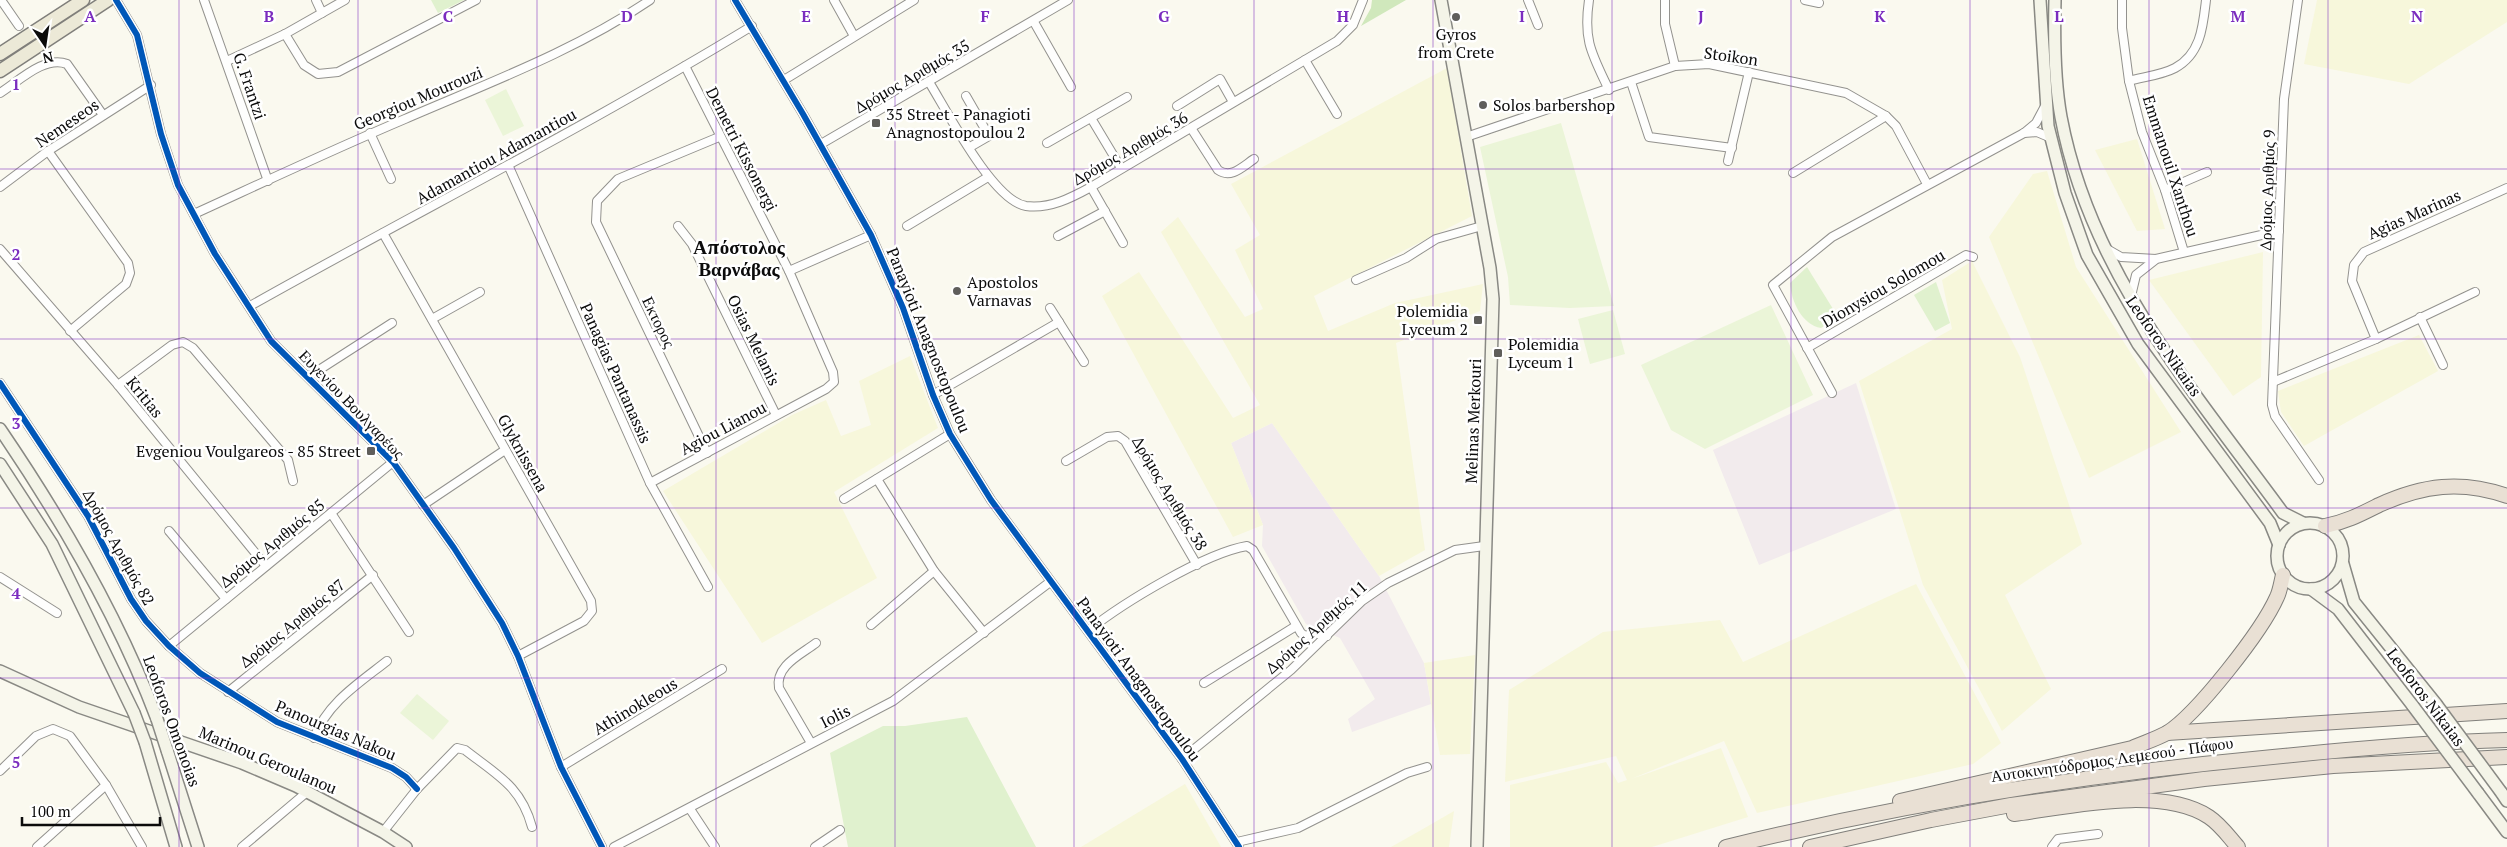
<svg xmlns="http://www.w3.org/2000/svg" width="2507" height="847" font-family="'PT Serif',serif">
  <rect width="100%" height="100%" fill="#faf9ef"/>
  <g fill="#f2ebed">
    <polygon points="1856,383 1896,509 1759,565 1713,450"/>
    <polygon points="1272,423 1379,576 1424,663 1431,704 1352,732 1348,719 1375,699 1340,638 1306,624 1262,546 1263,525 1231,443"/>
  </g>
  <g fill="#f7f7db">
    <polygon points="2317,0 2507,0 2507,22 2409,84 2304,64"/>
    <polygon points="1447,68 1472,216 1314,296 1328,331 1395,303 1483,284 1480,311 1396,343 1425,550 1379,576 1272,423 1231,443 1263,525 1233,537 1102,296 1139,272 1233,418 1260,405 1161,232 1178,217 1245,317 1263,309 1235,250 1260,235 1231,184"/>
    <polygon points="2137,139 2165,229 2137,231 2095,150"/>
    <polygon points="2047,171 2076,267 2181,432 2089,478 1989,237 2033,174"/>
    <polygon points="2263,252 2261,377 2233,396 2149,280"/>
    <polygon points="1972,261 2020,357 2082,544 2005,595 2051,689 2002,731 1923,585 1859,381 1952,329 1942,280"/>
    <polygon points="2419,335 2438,371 2304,446 2281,412 2278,391"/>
    <polygon points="910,356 938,428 834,492 877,578 762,643 663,491 792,415 826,400 841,436 871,425 859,381"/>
    <polygon points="1916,584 2001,743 1973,764 1757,813 1724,741 1631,779 1721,748 1748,817 1652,847 1510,847 1510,785 1606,762 1618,783 1627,780 1616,756 1505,782 1509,690 1603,632 1720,620 1743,662"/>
    <polygon points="1475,655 1470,754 1440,755 1424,663"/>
    <polygon points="1185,784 1221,847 1081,847"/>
    <polygon points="1454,811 1449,847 1391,847 1423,829"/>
  </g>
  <g fill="#e0f1ce">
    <polygon points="431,0 464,0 438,13"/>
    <path d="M1807,267L1838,317L1821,328C1802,325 1791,301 1790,283Z"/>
    <polygon points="1936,282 1950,323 1935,331 1914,295"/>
    <polygon points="967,717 1036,847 848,847 830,753 883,726 905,726"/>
  </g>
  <polygon fill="#d0e8bc" points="1372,0 1406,0 1361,26 1371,8"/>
  <g fill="#ebf5d8">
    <polygon points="506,89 524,126 503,136 485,100"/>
    <polygon points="1561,123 1614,306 1570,308 1510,305 1508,277 1480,147"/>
    <polygon points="1771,305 1813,395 1705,449 1671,430 1641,365"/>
    <polygon points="1613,310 1625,354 1590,364 1578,319"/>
    <polygon points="417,694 449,721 433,740 400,713"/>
  </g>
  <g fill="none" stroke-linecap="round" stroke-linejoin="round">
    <g stroke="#93928e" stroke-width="10">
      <g id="street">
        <polyline points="1,0 19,26"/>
        <polyline points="116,0 137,35 161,134 178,185 215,254 271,341 393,462 454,548 502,623 518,656 561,767 602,847"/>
        <polyline points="204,0 268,181"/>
        <polyline points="316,0 322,13"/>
        <polyline points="735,0 803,114 871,235 903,308 933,395 950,434 991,500 1182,759 1239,847"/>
        <polyline points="834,0 854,36"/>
        <polyline points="1528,0 1538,25"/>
        <path d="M1589,0C1583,41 1592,54 1609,90"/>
        <polyline points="1665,0 1665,24 1675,66"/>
        <polyline points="1805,0 1819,3"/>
        <polyline points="2122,0 2122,28 2129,81 2142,132 2165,190 2184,252"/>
        <polyline points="2298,0 2284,99 2272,405 2275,416 2319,480"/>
        <polyline points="1034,22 1071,87"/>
        <polyline points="285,34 304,65 318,74 338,72 476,0"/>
        <polyline points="1305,60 1337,114"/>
        <polyline points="227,61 285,34 345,0"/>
        <polyline points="784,80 914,0"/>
        <path d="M2129,81C2143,77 2162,75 2175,68C2201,54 2203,26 2206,0"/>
        <path d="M929,82C947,111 993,201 1026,206C1050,209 1071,198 1091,187L1337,41L1353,25L1363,0"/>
        <polyline points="1631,82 1649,137 1732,148"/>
        <path d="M0,93C19,81 45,55 67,64L103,115"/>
        <polyline points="966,96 989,136 970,147"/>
        <polyline points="1177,106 1220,79 1233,102"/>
        <polyline points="1091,118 1121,168"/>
        <path d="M1191,128L1218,170C1231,179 1242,167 1254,159"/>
        <polyline points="370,133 391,179"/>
        <polyline points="2024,133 2037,132 2051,138"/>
        <polyline points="1466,137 1675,66 1709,64 1846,93 1886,116 1896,126 1927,184"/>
        <polyline points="1047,143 1127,97"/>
        <polyline points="821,144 1068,0"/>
        <polyline points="48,151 128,263 130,273 126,284 70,331"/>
        <polyline points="1728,161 1749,72"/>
        <polyline points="509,167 650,483 708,587"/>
        <polyline points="1793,173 1886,116"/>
        <polyline points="0,187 48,151 151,85"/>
        <polyline points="1091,187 1123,243"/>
        <polyline points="2165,190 2207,172"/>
        <path d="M194,214C264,182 334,149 405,119C488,83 575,51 650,0"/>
        <polyline points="678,226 692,244 776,415"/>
        <polyline points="907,226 988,177"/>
        <polyline points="383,233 591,601 592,611 584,621 518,656"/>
        <polyline points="1058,236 1105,211"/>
        <polyline points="0,249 118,385 266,566"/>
        <polyline points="2107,249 2121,257 2156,259 2279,231"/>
        <polyline points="789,271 871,235"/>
        <polyline points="1356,280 1406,258 1436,239 1482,226"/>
        <polyline points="2131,296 2136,275 2155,260"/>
        <path d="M250,306C417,212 588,126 752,26"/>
        <polyline points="1050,308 1084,362"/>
        <polyline points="2420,317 2443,365"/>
        <polyline points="432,319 480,292"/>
        <polyline points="2376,339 2352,281 2354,265 2364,252 2507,188"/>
        <polyline points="1807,348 1966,255 1973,257"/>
        <polyline points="308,377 392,323"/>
        <polyline points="2273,382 2376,339 2475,292"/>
        <polyline points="0,383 88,516 131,599 146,621 169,646 200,673 277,722 392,768 406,777 417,789"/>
        <polyline points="118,385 172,345 183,342 193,348 288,460 293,481"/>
        <polyline points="1832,393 1773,285 1832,237 2024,133 2036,123 2045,106"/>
        <polyline points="933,395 1059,322"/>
        <polyline points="707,453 596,222 597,201 618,179 719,137"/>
        <polyline points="1066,461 1107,437 1118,436 1125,441 1197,565"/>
        <polyline points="877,479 934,571 984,633"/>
        <polyline points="650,483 826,389 834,382 833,372 789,271 685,66"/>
        <polyline points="844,499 950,434"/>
        <polyline points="423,505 505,450"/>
        <polyline points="331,513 409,632"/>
        <polyline points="169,531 226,599"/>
        <polyline points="0,577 57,613"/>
        <polyline points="871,625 934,571"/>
        <path d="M1089,630C1123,603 1205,553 1247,546L1253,550L1301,633L1305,636L1314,633L1327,636"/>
        <polyline points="169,646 393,462"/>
        <polyline points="1204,683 1296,626"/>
        <polyline points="228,692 373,575"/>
        <path d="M314,738C327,703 359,683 387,661"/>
        <path d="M811,743L779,688C775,666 800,655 816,643"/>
        <polyline points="1182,759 1291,670 1362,601 1388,583 1455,550 1484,546"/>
        <polyline points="561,767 722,669"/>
        <polyline points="0,771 36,736 53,729 70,736 106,785 142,847"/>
        <polyline points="690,809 715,847"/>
        <path d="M383,832L417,789L457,748L465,750C497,775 521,786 532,827"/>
        <polyline points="1237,842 1298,828 1407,773 1427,767"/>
        <polyline points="37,847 106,785"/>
        <polyline points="242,847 307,792"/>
        <polyline points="614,847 893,701 1050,582"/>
        <polyline points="815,847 840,830"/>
        <polyline points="2052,847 2058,839 2098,834"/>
      </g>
    </g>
    <g stroke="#898984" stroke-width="14">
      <g id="secondary">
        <polyline points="1441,0 1490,268 1493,299 1477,847"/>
        <polyline points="2040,0 2048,126 2065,193 2087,255 2138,344 2270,523 2279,545"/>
        <path d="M2055,0C2054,39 2054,79 2061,117C2090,272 2193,390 2283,513L2303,523"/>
        <path d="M0,429C62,520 118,616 157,719"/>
        <polyline points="0,464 52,544 134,713"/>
        <circle cx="2310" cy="556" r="33"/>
        <polyline points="2343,564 2354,602 2436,704"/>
        <polyline points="2311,589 2338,609 2413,706"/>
        <polyline points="0,671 79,707 242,763 296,786 383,832 406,847"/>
        <polyline points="145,742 176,847"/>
        <polyline points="167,750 198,847"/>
        <polyline points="2501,792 2507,801"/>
        <polyline points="2478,793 2507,832"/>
      </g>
    </g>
    <g stroke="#807f7b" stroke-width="15">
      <g id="primary">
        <polyline points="0,54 83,0"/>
        <polyline points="0,71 108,0"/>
      </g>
    </g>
    <g stroke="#807f7b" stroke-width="16">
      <g id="highway">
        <path d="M2325,526C2346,522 2361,514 2379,505C2423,485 2461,480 2507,496"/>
        <polyline points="2167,733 2507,711"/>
        <path d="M1900,801L2132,748C2143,743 2156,739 2167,733C2197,714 2262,631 2277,597C2280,591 2281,583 2283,575"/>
        <path d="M2014,814C2069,807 2160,785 2209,817C2221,825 2229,837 2238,847"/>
        <path d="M1726,847C1906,803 2089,774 2273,757C2351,749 2429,742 2507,740"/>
        <polyline points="1810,847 1931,820 2011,805 2204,779 2333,766 2507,757"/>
      </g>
    </g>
    <use href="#street" stroke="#fefefd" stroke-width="8"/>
    <use href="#secondary" stroke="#f4f4e8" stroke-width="11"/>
    <use href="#primary" stroke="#ece9d7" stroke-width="12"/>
    <use href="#highway" stroke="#e9e0d4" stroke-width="14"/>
    <g stroke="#898984" stroke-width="14" stroke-linecap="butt">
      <g id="secondary-bridge">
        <polyline points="2436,704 2501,792"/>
        <polyline points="2413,706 2478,793"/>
        <polyline points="134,713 145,742"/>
        <polyline points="157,719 167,750"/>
      </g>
    </g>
    <use href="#secondary-bridge" stroke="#f4f4e8" stroke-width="11"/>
    <g stroke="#fff" stroke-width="9">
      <g id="cycleway">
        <polyline points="116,0 137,35 161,134 178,185 215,254 271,341 393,462 454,548 502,623 518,656 561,767 602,847"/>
        <polyline points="735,0 803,114 871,235 903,308 933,395 950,434 991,500 1182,759 1239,847"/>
        <polyline points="0,383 88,516 131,599 146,621 169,646 200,673 277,722 392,768 406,777 417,789"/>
      </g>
    </g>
    <use href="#cycleway" stroke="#0057b8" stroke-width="6"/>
  </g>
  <path fill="none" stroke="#7b2cbf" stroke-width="1" stroke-opacity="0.55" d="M179,0V847M358,0V847M537,0V847M716,0V847M895,0V847M1074,0V847M1254,0V847M1433,0V847M1612,0V847M1791,0V847M1970,0V847M2149,0V847M2328,0V847M0,169H2507M0,339H2507M0,508H2507M0,678H2507"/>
  <g fill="#5f5e5b" stroke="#fff" stroke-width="2">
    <circle cx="1456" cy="17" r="5"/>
    <circle cx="1483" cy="105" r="5"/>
    <rect x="871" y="118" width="10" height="10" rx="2.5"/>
    <circle cx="957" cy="291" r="5"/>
    <rect x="1473" y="315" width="10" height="10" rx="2.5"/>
    <rect x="1493" y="348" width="10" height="10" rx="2.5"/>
    <rect x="366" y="446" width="10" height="10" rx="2.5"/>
  </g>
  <g text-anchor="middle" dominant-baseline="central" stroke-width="5" stroke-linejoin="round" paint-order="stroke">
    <g font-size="16" fill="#0b0b0b" stroke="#fff" text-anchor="start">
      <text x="1456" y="34" text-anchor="middle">Gyros<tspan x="1456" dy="18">from Crete</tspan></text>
      <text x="1493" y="105">Solos barbershop</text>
      <text x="886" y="114">35 Street - Panagioti<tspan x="886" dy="18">Anagnostopoulou 2</tspan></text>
      <text x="967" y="282">Apostolos<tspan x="967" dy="18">Varnavas</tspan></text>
      <text x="1468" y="311" text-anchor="end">Polemidia<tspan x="1468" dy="18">Lyceum 2</tspan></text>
      <text x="1508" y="344">Polemidia<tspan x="1508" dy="18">Lyceum 1</tspan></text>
      <text x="361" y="451" text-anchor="end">Evgeniou Voulgareos - 85 Street</text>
    </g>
    <g font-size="16" fill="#0b0b0b" stroke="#fff">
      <text transform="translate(1731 56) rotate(8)">Stoikon</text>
      <text transform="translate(912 76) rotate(-30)">Δρόμος Αριθμός 35</text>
      <text transform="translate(250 86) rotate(71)">G. Frantzi</text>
      <text transform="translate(418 98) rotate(-23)">Georgiou Mourouzi</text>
      <text transform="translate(67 123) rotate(-34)">Nemeseos</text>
      <text transform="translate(1130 148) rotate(-30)">Δρόμος Αριθμός 36</text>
      <text transform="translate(742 149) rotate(63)">Demetri Kissonergi</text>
      <text transform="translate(496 156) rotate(-29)">Adamantiou Adamantiou</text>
      <text transform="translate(2171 166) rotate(72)">Emmanouil Xanthou</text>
      <text transform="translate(2267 190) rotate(-88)">Δρόμος Αριθμός 9</text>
      <text transform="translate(2414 214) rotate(-24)">Agias Marinas</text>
      <text transform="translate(1883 288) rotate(-30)">Dionysiou Solomou</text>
      <text transform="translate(659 322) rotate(64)">Εκτορος</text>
      <text transform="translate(754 340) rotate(64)">Osias Melanis</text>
      <text transform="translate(929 340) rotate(68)">Panayioti Anagnostopoulou</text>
      <text transform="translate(2164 346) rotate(55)">Leoforos Nikaias</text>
      <text transform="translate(616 373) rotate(66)">Panagias Pantanassis</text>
      <text transform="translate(145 397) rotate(51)">Kritias</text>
      <text transform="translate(352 404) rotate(46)">Ευγενίου Βουλγαρέως</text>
      <text transform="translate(1473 421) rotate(-88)">Melinas Merkouri</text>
      <text transform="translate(723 428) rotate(-28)">Agiou Lianou</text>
      <text transform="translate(523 453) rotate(61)">Glyknissena</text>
      <text transform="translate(1170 493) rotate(59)">Δρόμος Αριθμός 38</text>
      <text transform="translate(272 543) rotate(-39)">Δρόμος Αριθμός 85</text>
      <text transform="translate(119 547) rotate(61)">Δρόμος Αριθμός 82</text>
      <text transform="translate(292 623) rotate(-39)">Δρόμος Αριθμός 87</text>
      <text transform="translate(1316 627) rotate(-42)">Δρόμος Αριθμός 11</text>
      <text transform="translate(1139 679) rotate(54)">Panayioti Anagnostopoulou</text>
      <text transform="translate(2426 697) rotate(53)">Leoforos Nikaias</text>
      <text transform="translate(635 706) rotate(-31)">Athinokleous</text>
      <text transform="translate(835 716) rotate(-27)">Iolis</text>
      <text transform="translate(172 721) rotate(70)">Leoforos Omonoias</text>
      <text transform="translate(336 730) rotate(23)">Panourgias Nakou</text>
      <text transform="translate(2112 759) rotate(-8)">Αυτοκινητόδρομος Λεμεσού - Πάφου</text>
      <text transform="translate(268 760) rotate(23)">Marinou Geroulanou</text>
    </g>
    <g font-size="19" font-weight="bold" fill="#0b0b0b" stroke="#fff">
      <text x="739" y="246">Απόστολος<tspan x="739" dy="22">Βαρνάβας</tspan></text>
    </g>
  </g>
  <g font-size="16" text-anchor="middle" font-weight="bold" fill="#7b2cbf" stroke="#fff" stroke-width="5" stroke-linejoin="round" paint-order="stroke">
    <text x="90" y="22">A</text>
    <text x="269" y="22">B</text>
    <text x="448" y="22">C</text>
    <text x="627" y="22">D</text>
    <text x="806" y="22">E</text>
    <text x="985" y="22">F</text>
    <text x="1164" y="22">G</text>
    <text x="1343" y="22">H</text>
    <text x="1522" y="22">I</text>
    <text x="1701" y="22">J</text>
    <text x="1880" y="22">K</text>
    <text x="2059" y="22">L</text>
    <text x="2238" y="22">M</text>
    <text x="2417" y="22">N</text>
    <text x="16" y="90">1</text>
    <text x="16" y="260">2</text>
    <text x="16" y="429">3</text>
    <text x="16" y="599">4</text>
    <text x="16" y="768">5</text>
  </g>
  <g transform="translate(45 45) rotate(167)" stroke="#ffffff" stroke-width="4" paint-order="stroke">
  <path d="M0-4L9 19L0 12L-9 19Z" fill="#0b0b0b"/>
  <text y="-8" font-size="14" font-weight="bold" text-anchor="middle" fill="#0b0b0b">N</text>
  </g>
  <path d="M22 817v8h138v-8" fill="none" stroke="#0b0b0b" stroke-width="2.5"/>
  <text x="30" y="817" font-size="15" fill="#0b0b0b" stroke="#ffffff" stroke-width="4" paint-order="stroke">100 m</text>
</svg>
